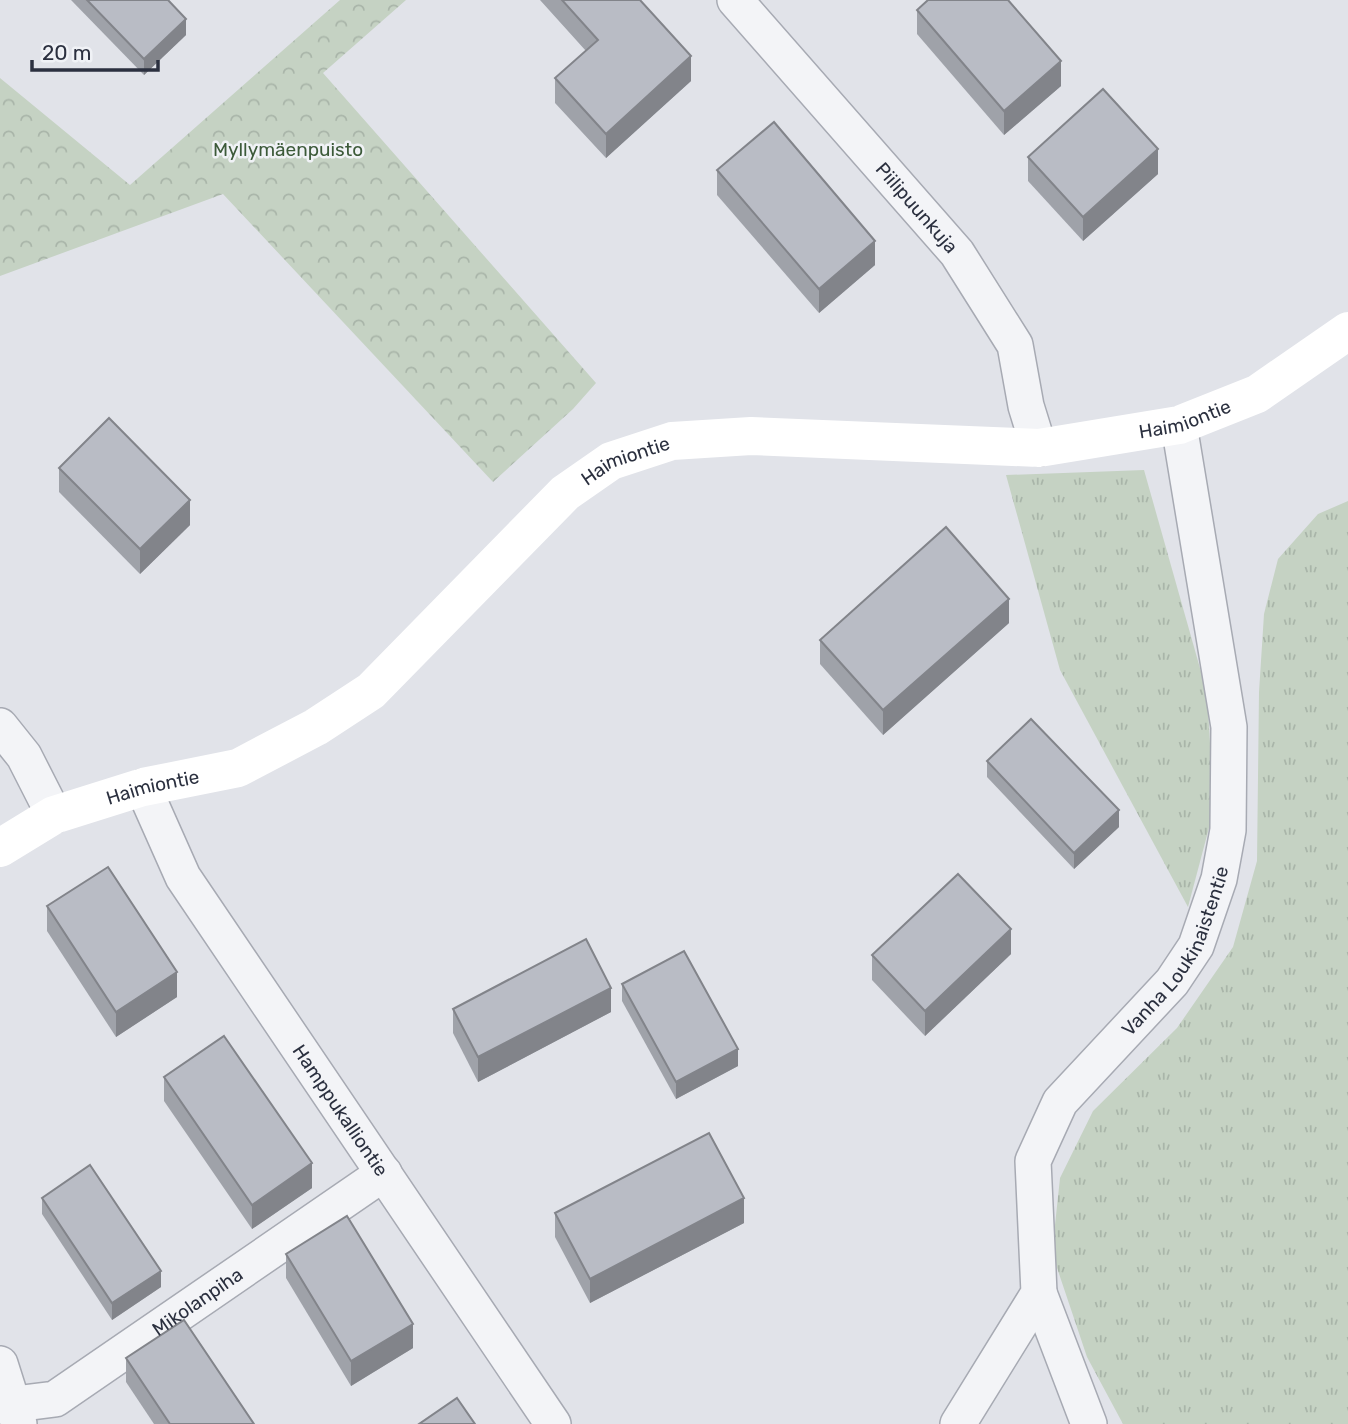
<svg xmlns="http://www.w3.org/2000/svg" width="1348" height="1424" font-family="Rubik,sans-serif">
  <defs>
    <pattern id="grass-tufts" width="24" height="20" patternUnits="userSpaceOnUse" patternTransform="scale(1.75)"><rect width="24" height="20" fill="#c5d2c3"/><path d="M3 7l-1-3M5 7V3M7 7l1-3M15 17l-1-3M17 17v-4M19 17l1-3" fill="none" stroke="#a9b5a9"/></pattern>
    <pattern id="forest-crowns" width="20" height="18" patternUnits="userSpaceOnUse" patternTransform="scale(1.75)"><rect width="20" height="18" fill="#c5d2c3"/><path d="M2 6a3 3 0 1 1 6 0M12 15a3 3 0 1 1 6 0" fill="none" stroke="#a9b5a9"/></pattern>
  </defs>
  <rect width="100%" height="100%" fill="#e1e3e9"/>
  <g fill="url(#grass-tufts)">
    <polygon points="1144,470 1207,693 1214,809 1188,907 1060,670 1006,475"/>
    <polygon points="1348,501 1348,1424 1123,1424 1087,1357 1052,1253 1060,1178 1093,1111 1177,1028 1233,947 1257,861 1259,692 1264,614 1278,559 1318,514"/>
  </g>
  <polygon fill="url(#forest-crowns)" points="340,0 406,0 323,73 596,383 573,409 493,482 223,194 0,276 0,78 130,185"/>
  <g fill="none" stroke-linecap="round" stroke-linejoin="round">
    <g stroke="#a7aab3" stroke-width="38">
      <g id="street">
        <path id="s1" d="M735,0L957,253L1015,345L1026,406L1039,448"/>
        <polyline points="0,726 24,756 54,815"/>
        <path id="s2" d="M143,787L183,877L553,1424"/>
        <polyline points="1039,1293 1089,1424"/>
        <polyline points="0,1364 19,1424"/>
        <path id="s3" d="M0,1406L55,1399L384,1173"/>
        <path id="s4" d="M958,1424L1039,1293L1033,1161L1060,1102L1172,982L1196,946L1219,879L1228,830L1229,727L1179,425"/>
      </g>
    </g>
    <use href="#street" stroke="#f3f4f7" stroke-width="35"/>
    <path stroke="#fff" stroke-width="38" id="s5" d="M0,848L54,815L143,787L238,768L316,727L371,691L565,493L611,461L672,441L751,436L1039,448L1179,425L1257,394L1348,331"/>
  </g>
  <g fill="#9fa2a9">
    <polygon points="71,0 168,0 186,35 144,75"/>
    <polygon points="540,0 640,0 691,81 606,158 555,103 555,78 586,51"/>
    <polygon points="917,10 1061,86 1004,135 917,34"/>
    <polygon points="1028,157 1158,174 1083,241 1028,181"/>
    <polygon points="717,170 875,265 819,313 717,195"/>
    <polygon points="59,468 190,525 140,574 59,492"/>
    <polygon points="1009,623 883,735 820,664 820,640"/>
    <polygon points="987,761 1119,827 1074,869 987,777"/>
    <polygon points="47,906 177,997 116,1037 47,931"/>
    <polygon points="1011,954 925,1036 872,980 872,955"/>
    <polygon points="622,984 738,1066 676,1099 622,1001"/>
    <polygon points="453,1009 611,1012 478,1082 453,1033"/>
    <polygon points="164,1077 312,1188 252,1229 164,1101"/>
    <polygon points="42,1198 161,1287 112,1320 42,1214"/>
    <polygon points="555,1213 744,1223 590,1303 555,1237"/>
    <polygon points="286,1254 413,1348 351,1386 286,1278"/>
    <polygon points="126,1358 254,1424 154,1424 126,1382"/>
  </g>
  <g fill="#82848a">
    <polygon points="186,19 186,35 144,75 144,59"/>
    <polygon points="691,56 691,81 606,158 606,134"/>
    <polygon points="1061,61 1061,86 1004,135 1004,111"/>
    <polygon points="1158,149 1158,174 1083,241 1083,217"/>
    <polygon points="875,241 875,265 819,313 819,289"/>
    <polygon points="190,500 190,525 140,574 140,549"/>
    <polygon points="1009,599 1009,623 883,735 883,710"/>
    <polygon points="1119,810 1119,827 1074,869 1074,853"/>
    <polygon points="1011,929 1011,954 925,1036 925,1011"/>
    <polygon points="177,972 177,997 116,1037 116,1012"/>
    <polygon points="611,988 611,1012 478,1082 478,1057"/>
    <polygon points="738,1049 738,1066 676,1099 676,1082"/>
    <polygon points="312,1163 312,1188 252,1229 252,1205"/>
    <polygon points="744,1198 744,1223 590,1303 590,1279"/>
    <polygon points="161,1271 161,1287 112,1320 112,1303"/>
    <polygon points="413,1324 413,1348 351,1386 351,1361"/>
  </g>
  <g fill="#b9bcc5" stroke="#82848a" stroke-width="2">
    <polygon points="87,0 168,0 186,19 144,59"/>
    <polygon points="562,0 640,0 691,56 606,134 555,78 598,40"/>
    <polygon points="928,0 1008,0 1061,61 1004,111 917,10"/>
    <polygon points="1103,89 1158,149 1083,217 1028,157"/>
    <polygon points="774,122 875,241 819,289 717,170"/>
    <polygon points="109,418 190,500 140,549 59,468"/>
    <polygon points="946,527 1009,599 883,710 820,640"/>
    <polygon points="1031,719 1119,810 1074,853 987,761"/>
    <polygon points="108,867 177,972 116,1012 47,906"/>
    <polygon points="958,874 1011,929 925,1011 872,955"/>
    <polygon points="586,939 611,988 478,1057 453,1009"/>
    <polygon points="684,951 738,1049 676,1082 622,984"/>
    <polygon points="224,1036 312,1163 252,1205 164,1077"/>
    <polygon points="709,1133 744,1198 590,1279 555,1213"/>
    <polygon points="90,1165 161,1271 112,1303 42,1198"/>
    <polygon points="347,1216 413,1324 351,1361 286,1254"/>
    <polygon points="184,1320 254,1424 170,1424 126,1358"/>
    <polygon points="457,1398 475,1424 419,1424"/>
  </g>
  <g text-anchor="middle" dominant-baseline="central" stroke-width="5" stroke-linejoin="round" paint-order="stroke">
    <g font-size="19" fill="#3c5a39" stroke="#f0f2f6">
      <text x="288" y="149">Myllymäenpuisto</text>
    </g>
    <g font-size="19" fill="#2b303f" stroke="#f0f2f6">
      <text stroke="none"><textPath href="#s1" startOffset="276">Piilipuunkuja</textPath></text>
      <text stroke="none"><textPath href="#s5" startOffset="1321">Haimiontie</textPath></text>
      <text stroke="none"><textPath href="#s5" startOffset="754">Haimiontie</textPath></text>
      <text stroke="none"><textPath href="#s5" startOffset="166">Haimiontie</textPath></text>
      <text stroke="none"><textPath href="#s4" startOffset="544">Vanha Loukinaistentie</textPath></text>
      <text stroke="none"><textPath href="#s2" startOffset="380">Hamppukalliontie</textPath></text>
      <text stroke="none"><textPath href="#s3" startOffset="228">Mikolanpiha</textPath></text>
    </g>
  </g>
  <path d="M32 60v10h126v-10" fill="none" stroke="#2b303f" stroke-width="3.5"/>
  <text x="42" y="60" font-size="21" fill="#2b303f" stroke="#f0f2f6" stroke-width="5" paint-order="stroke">20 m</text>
</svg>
